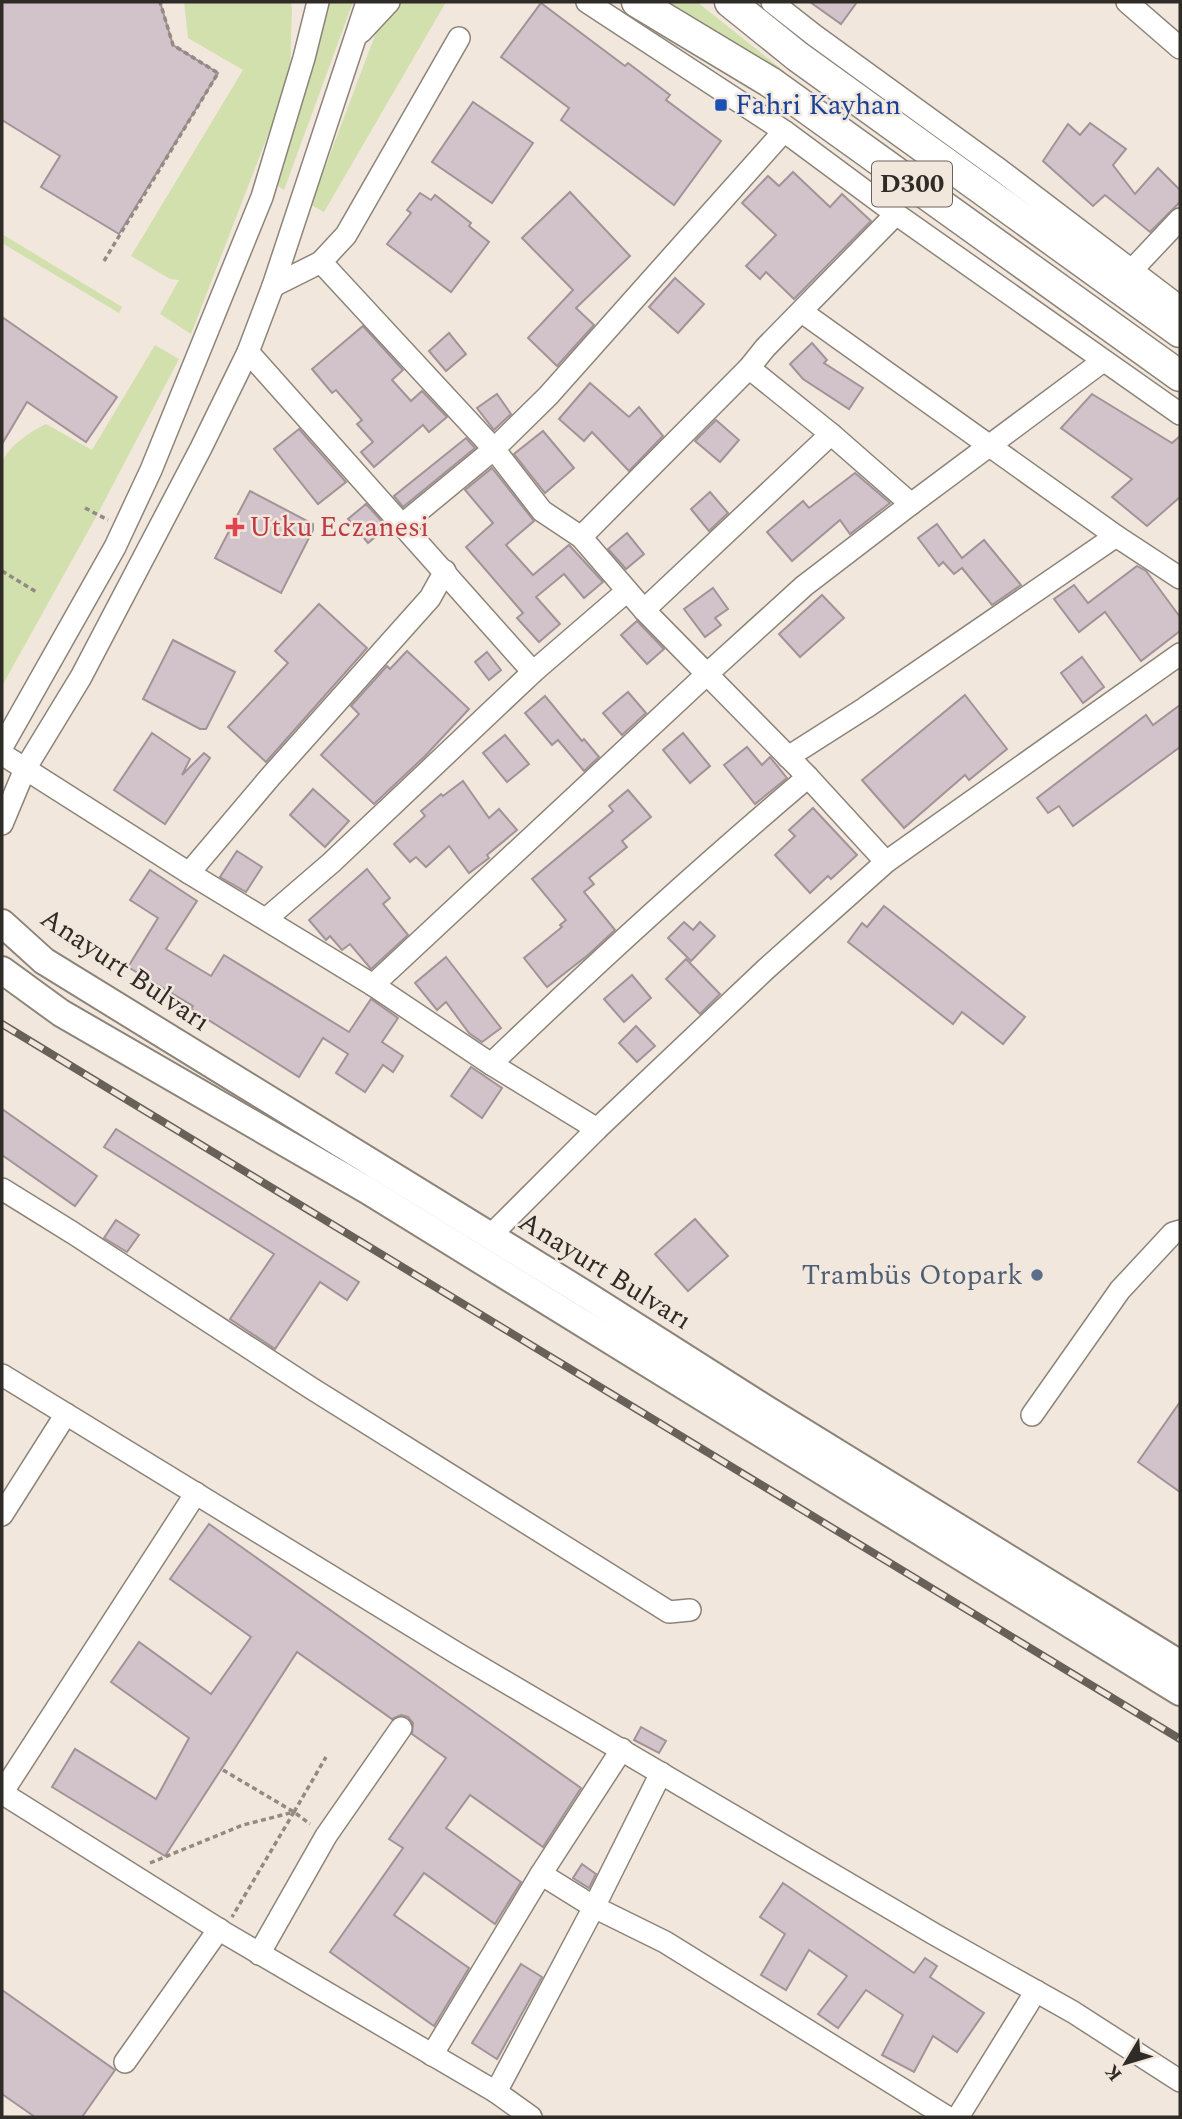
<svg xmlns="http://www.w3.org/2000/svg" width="1182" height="2119" font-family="Spectral,serif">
  <rect width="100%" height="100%" fill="#f2e7dc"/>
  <g fill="#d2e0ad">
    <polygon points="184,2 291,2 292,9 290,71 283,96 191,334 160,314 179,280 170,279 131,256 243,70 188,38"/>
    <polygon points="324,2 353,2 284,190 277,185"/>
    <polygon points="393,2 446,2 324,212 311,205 377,30"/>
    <polygon points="660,2 697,2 784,71 779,78"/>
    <polygon points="2,234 122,307 119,313 2,243"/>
    <path d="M155,345L179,359L96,517L2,686V463C8,446 30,432 46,424L92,450Z"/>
  </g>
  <g fill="#d2c2c9" stroke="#a29399" stroke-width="2">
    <polygon points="2,2 160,2 173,45 218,73 119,234 41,187 60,156 2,120"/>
    <polygon points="810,2 857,2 841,24"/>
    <polygon points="541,3 625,66 628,63 670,95 666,100 721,141 674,205 561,120 569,108 501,57"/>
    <polygon points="473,102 533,143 492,203 432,162"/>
    <polygon points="1090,123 1126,149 1113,165 1135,194 1158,168 1180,190 1180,202 1150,232 1105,195 1093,206 1043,161 1068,124 1080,135"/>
    <polygon points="793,172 830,207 842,194 871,221 794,299 766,272 760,279 746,266 776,235 742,203 768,176 779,186"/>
    <polygon points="570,192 630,256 576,308 594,325 557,366 528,338 573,290 522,238"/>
    <polygon points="420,193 431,200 435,195 471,223 469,226 489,242 451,292 387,244 411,213 407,210"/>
    <polygon points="675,278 704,304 678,333 649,307"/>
    <polygon points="2,317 117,397 86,442 27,402 2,444"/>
    <polygon points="363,326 403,370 392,380 411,401 422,391 447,417 429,432 423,425 374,467 361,452 373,442 357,424 362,420 336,390 332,393 312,369"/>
    <polygon points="449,333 466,354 446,371 429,351"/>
    <polygon points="812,343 827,360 824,363 863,388 849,409 803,379 790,364"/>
    <polygon points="590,383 629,417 639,407 663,436 629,471 592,432 584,441 559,419"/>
    <polygon points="497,394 511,414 494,430 477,408"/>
    <polygon points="1092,394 1172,443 1180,436 1180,497 1147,526 1112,497 1132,479 1061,428"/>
    <polygon points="716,420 739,440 720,462 695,441"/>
    <polygon points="299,429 346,482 318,504 274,449"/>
    <polygon points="543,431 574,468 545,493 514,454"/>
    <polygon points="466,438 475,448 403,507 394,496"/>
    <polygon points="492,468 534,521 506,545 533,575 569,545 603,582 584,598 564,574 536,597 560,624 539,642 517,618 523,613 466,547 493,523 465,490"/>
    <polygon points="855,473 890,503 850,534 840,520 792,561 767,532 803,501 809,508"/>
    <polygon points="250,491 313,524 313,530 281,593 215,558"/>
    <polygon points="710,492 728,513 709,531 691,509"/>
    <polygon points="366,504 387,527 368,543 348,519"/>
    <polygon points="937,524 962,558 984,540 1021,585 992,605 962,568 954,574 943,562 939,566 918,538"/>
    <polygon points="627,533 644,554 626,569 608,549"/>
    <polygon points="1137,566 1146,571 1180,617 1180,631 1141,661 1105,612 1079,632 1054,599 1074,585 1088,603"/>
    <polygon points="713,588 728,609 715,618 721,625 705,637 684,609"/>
    <polygon points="822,595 844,618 800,657 779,634"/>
    <polygon points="319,604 367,648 266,762 228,727 288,663 275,651"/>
    <polygon points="637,621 664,649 647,664 621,635"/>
    <polygon points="173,640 235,672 206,729 200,729 143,699"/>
    <polygon points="407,651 469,709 425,756 374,804 321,755 359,714 351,706 387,666 390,669"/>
    <polygon points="487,652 501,670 489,680 475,662"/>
    <polygon points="1082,657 1104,687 1083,703 1061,673"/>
    <polygon points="628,692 646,713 622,735 603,713"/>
    <polygon points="965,695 1007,749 969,780 965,775 904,828 862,780"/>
    <polygon points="545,696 582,741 584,739 599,757 584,771 558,740 552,745 525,713"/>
    <polygon points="1180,705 1180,747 1073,826 1059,806 1048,813 1037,798 1146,715 1153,725"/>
    <polygon points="152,733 190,759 182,775 204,753 210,758 165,824 114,790"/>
    <polygon points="683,733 710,766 690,783 663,750"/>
    <polygon points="505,735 529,764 507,782 483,753"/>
    <polygon points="747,747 762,765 770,757 787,778 755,804 724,765"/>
    <polygon points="463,781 489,818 499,809 517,830 487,855 489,858 469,873 449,846 426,867 416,857 410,862 394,844 425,816 421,811 441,794 443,796"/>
    <polygon points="313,789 349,821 325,847 290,815"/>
    <polygon points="628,790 651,817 622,841 627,847 589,878 594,884 584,892 615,930 588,955 547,987 524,958 562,927 560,925 566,920 532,879 613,811 609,806"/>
    <polygon points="813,808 857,855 831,879 828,876 810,893 775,855 795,836 789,830"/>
    <polygon points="237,851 262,867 246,892 220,877"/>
    <polygon points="367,869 390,898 383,904 408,935 371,969 350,944 342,950 330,936 326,940 309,920"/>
    <polygon points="150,870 197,901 166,949 211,976 224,955 349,1032 371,999 398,1018 382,1042 403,1056 393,1072 383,1065 365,1092 336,1073 348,1054 323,1038 299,1077 191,1009 193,1006 128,967 158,918 130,900"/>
    <polygon points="884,906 1025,1017 1003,1044 962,1012 953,1024 848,942 862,923 867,927"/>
    <polygon points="684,922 693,930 700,922 715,936 691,961 668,938"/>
    <polygon points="446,957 501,1028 482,1042 469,1033 446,1002 437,1010 415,983"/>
    <polygon points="686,959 720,994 700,1014 666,979"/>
    <polygon points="632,975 651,998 624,1022 604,999"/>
    <polygon points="636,1026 655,1046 637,1062 619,1043"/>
    <polygon points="471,1067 502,1088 482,1118 451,1096"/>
    <polygon points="2,1109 97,1176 75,1206 2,1155"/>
    <polygon points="116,1129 359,1282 347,1300 320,1282 275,1349 230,1319 274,1254 104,1147"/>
    <polygon points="695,1219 728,1256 688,1291 655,1254"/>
    <polygon points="116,1220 139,1235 127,1252 104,1238"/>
    <polygon points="1180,1402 1180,1492 1138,1462"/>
    <polygon points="209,1524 581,1788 543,1847 470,1795 446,1828 521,1882 495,1924 424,1873 394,1915 469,1968 434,2026 330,1952 403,1848 389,1839 446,1758 412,1734 413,1723 408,1717 401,1715 392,1719 297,1652 165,1856 52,1787 75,1749 156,1799 189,1738 111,1682 139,1642 211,1694 251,1637 170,1579"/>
    <polygon points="641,1727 666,1741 659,1753 634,1740"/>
    <polygon points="582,1864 596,1874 589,1888 573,1878"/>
    <polygon points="783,1883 914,1973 925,1958 937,1966 930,1977 984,2013 957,2052 933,2036 914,2072 882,2055 903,2015 866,1990 838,2028 818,2014 847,1976 809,1950 786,1990 761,1975 785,1934 760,1917"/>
    <polygon points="521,1964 542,1977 497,2059 472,2043"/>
    <polygon points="2,1990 115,2070 82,2117 35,2117 2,2094"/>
  </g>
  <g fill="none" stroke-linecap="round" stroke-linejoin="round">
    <g stroke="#8d8479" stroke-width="24">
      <g id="minor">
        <polyline points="587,2 784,131 896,214 1180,414"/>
        <polyline points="772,2 814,35 1000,170 1180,307"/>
        <polyline points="1127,2 1180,48"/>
        <polyline points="361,32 389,2"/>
        <polyline points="321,262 494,449 542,511 581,537 644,610 808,777 886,862"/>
        <polyline points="1131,271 1180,219"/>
        <polyline points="273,286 321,262 346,235 459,38"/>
        <polyline points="802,312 1116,536 1180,578"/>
        <polyline points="248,352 533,672"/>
        <polyline points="749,368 831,434 911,504"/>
        <polyline points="403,524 494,449 548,396 784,131"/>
        <polyline points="581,537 749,368 765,348 896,214"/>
        <polyline points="644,610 831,434"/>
        <polyline points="2,747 115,547 151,470 262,197 304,58 318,2"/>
        <polyline points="2,754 189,873 373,985 491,1064 597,1129"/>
        <polyline points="788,757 865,708 1116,536"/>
        <polyline points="2,824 25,769 81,677 201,448 248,352 273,286 367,2"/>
        <polyline points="189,873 271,776 430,598 445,571"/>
        <polyline points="266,919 331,863 533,672 627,591"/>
        <polyline points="373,985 706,675 804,586 911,504 1103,361"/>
        <path d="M491,1064C594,965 699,869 808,777"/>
        <polyline points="2,1189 73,1233 311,1388 669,1612 690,1610"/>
        <polyline points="490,1236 597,1129 766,969 886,862 1180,654"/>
        <polyline points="2,1375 458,1654 934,1934 1073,2012 1180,2081"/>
        <polyline points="1032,1415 1120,1290 1173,1233 1180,1231"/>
        <polyline points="196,1493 2,1793 223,1932 496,2092 531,2117"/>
        <polyline points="2,1515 66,1414"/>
        <polyline points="541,1874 594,1907 665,1942 947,2117"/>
        <polyline points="259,1954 326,1836 401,1728"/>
        <polyline points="432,2055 541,1874 622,1749"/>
        <polyline points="125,2062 219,1929"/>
        <polyline points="496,2092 594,1907 661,1773"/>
        <polyline points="958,2117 1036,1991"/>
      </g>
    </g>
    <g stroke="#8d8479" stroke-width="30">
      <g id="major">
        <polyline points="2,923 44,961 588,1296 769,1411 1180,1664"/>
        <polyline points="2,970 61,1013 367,1190 1180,1692"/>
      </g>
    </g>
    <g stroke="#8d8479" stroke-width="33">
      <g id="highway">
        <polyline points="637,2 770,82 1180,376"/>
        <polyline points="730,2 797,56 1180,332"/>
      </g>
    </g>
    <g stroke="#938b83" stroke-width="3.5" stroke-dasharray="5 3.5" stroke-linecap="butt">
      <polyline points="104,261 218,73 173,45 160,2"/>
      <polyline points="85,508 108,520"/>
      <polyline points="2,571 38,593"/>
      <polyline points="223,1770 294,1812 310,1824"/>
      <polyline points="294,1812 326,1757"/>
      <polyline points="150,1863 243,1825 294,1812 232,1917"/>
    </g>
    <use href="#minor" stroke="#fff" stroke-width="21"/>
    <use href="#major" stroke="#fff" stroke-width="26"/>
    <use href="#highway" stroke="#fff" stroke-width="30"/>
    <g stroke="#67615a" stroke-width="8">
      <polyline id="rail" points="2,1024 1180,1739"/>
    </g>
    <use href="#rail" stroke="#f2e7dc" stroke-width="5" stroke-dasharray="16" stroke-linecap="butt"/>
  </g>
  <rect fill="#1a4fb4" stroke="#f2e7dc" stroke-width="2.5" x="714" y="98" width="14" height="14" rx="3.5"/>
  <path fill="#e0444e" stroke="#f2e7dc" stroke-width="2.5" d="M231.5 516.5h7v7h7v7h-7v7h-7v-7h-7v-7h7z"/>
  <circle fill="#5c6f8a" stroke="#f2e7dc" stroke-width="2.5" cx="1037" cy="1275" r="7"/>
  <g text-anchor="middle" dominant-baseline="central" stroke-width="5" stroke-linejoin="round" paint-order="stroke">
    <rect fill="#f2e7dc" stroke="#6a635d" stroke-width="2" x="872" y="161.5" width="80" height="45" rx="5"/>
    <g font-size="26" font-weight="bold" fill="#2f2b26">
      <text x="912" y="184">D300</text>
    </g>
    <g font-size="28" fill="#164399" stroke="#f2e7dc" text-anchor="start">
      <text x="735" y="105">Fahri Kayhan</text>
    </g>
    <g font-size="28" fill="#be3a42" stroke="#f2e7dc" text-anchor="start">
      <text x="249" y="527">Utku Eczanesi</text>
    </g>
    <g font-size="28" fill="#2f2b26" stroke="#f2e7dc">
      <text transform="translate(125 970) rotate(34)">Anayurt Bulvarı</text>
      <text transform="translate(605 1271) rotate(32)">Anayurt Bulvarı</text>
    </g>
    <g font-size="28" fill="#4e5e75" stroke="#f2e7dc" text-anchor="end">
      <text x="1023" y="1275">Trambüs Otopark</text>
    </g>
  </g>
  <rect width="1182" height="2119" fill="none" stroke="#2f2b26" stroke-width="7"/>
  <g transform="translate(1126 2063) rotate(232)" stroke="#f2e7dc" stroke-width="5" paint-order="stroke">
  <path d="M0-5L12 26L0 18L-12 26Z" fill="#2f2b26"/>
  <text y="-10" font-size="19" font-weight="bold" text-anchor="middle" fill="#2f2b26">K</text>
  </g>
</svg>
